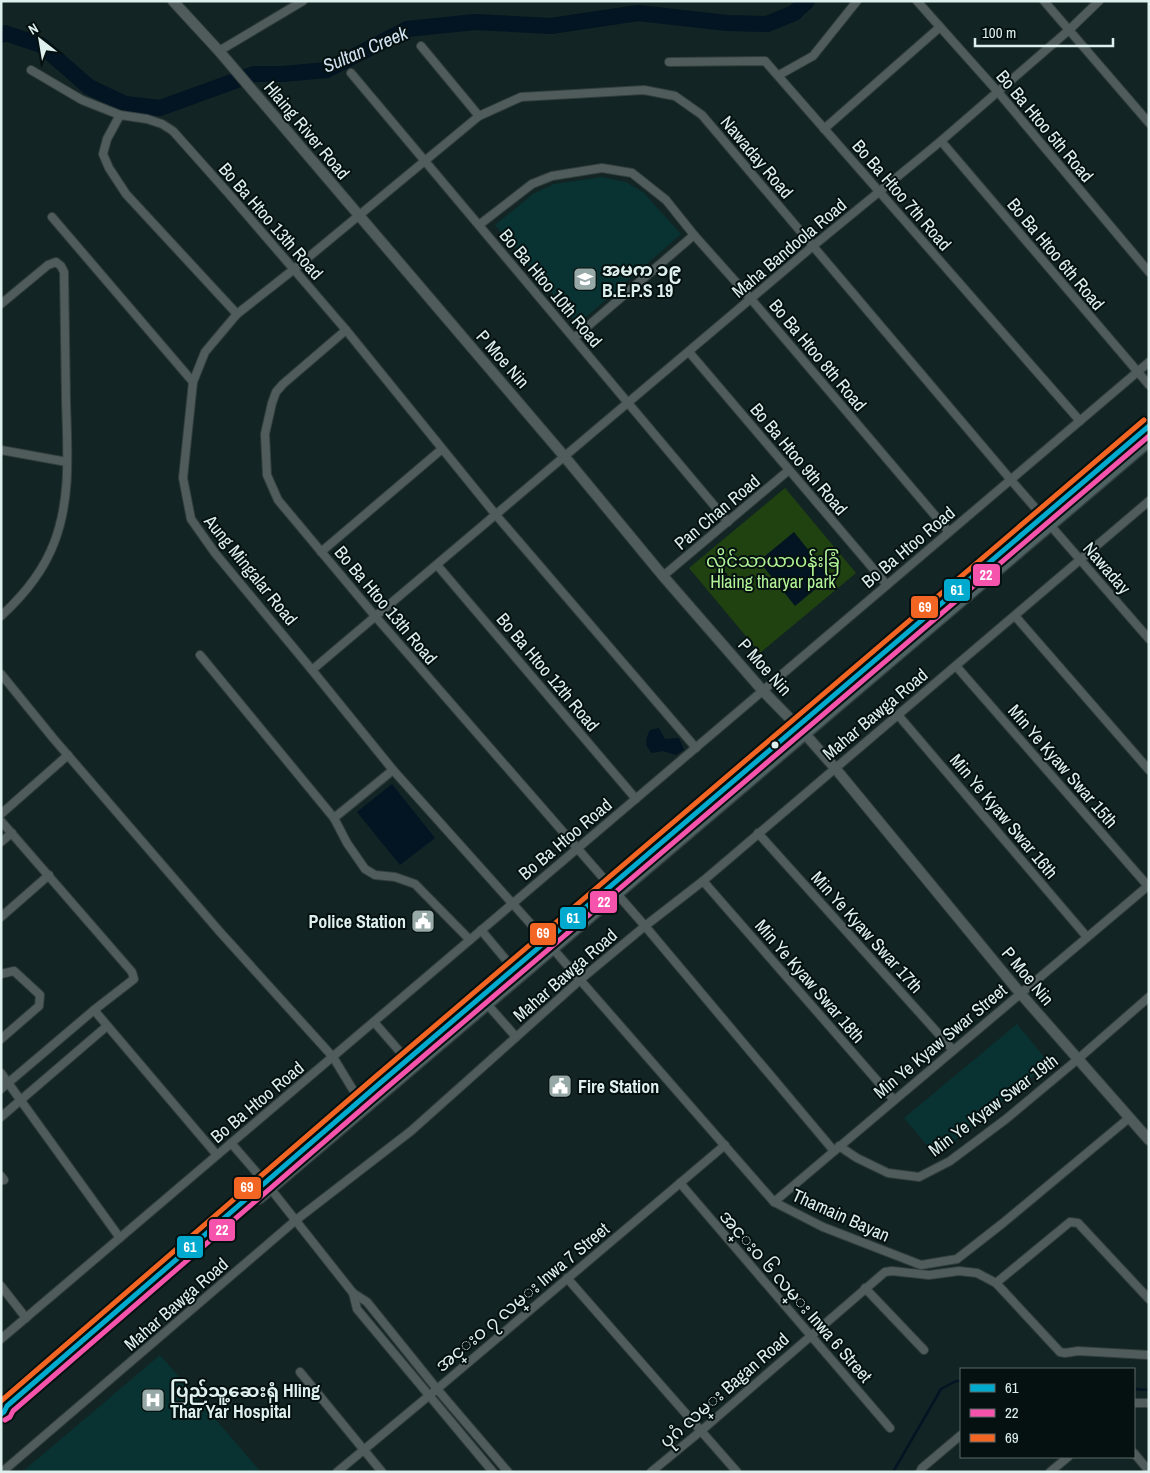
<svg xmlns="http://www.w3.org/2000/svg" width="1150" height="1473" font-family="'Archivo Narrow','Noto Sans Myanmar',sans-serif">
  <rect width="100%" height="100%" fill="#122423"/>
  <g fill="#093332">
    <polygon points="602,177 626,182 643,192 681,234 578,324 495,225 533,194 554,184"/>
    <polygon points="1017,1024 1049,1063 936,1156 904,1118"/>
    <polygon points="160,1355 261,1472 22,1472 54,1445"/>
  </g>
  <polygon fill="#204211" points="785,488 856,573 760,653 689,568"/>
  <g fill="#031423">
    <polygon points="794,532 830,577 795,606 759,561"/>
    <path d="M659,728L665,739L679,738L684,750L676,755L663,751L652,753C644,745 645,740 650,730Z"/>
    <polygon points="392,784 435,838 400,865 357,812"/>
  </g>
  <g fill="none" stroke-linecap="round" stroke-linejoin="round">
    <g stroke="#031423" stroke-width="2.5">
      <polyline points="1134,1389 1149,1390"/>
      <polyline points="893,1472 941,1389 956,1381 961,1381"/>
    </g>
    <polyline stroke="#031423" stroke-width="16" points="1,35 5,33 41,45 89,87 125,104 160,108 254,74 283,74 327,70 407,29 475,22 551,26 638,13 727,23 767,24 794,13 807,1"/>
    <g stroke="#313e3d" stroke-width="10">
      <g id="street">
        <polyline points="917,1 998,92 1149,272"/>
        <polyline points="1044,1 1149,123"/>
        <polyline points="421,46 479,116"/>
        <polyline points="219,51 303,1"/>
        <polyline points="669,62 765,61 1080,421"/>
        <polyline points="31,70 82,100 120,115 147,119 162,124 173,131 229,194 346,330 496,515 696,748"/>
        <polyline points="351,73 728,522"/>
        <polyline points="779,75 813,56 857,1"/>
        <polyline points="120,115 107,139 103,154 109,168 126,194 237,314"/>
        <polyline points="824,129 940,27"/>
        <polyline points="941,141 1149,385"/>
        <polyline points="52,217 193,382"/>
        <polyline points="479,225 532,184 552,176 602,168 632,173 666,200 694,235 751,299 949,532"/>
        <path d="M1,304L48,265L56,262L61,266L64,272C65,314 65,356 66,399C67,446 72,497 54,543C43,572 24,595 1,616"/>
        <polyline points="346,330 283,384 276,392 272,403 265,434 267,475 278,500 375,616 645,926 834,1151"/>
        <polyline points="574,338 694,235"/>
        <polyline points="689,352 887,585"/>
        <polyline points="1,450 67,462"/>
        <polyline points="321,552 442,449"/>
        <polyline points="437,565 636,799"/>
        <polyline points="663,576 789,470"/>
        <polyline points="1015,616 1149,770"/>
        <polyline points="200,655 334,818 393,770"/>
        <polyline points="956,666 1148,886"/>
        <polyline points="312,670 813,246 941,141 1069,30 1099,1"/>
        <polyline points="1,674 53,738 220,932 333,1057 361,1103"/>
        <polyline points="898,715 1087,937"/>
        <polyline points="1,814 68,755"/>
        <polyline points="334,818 347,843 365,869 375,875 395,877 415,884 470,940"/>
        <polyline points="1,821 132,972 134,979 94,1010 1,1089"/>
        <polyline points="758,833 953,1050"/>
        <polyline points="1,842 12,833"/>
        <polyline points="703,881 894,1100"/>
        <polyline points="1,917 49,875"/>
        <polyline points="481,930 517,973"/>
        <polyline points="1,974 14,971 40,995 39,1006 1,1039"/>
        <polyline points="487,1004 516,1037"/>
        <polyline points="94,1010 217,1155"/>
        <polyline points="374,1022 407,1060"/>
        <polyline points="1,1073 120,1238"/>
        <polyline points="1,1117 107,1026"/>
        <polyline points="1129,1118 1003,1223 957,1259 921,1265 823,1227 774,1202 547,942 393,770 312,670 215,553 191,519 183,478 193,382 205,352 237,314 293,270 479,116 521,97 644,90 675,96 702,115 1011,480 1149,639"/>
        <polyline points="231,1143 270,1188 353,1293 367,1302 437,1389 508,1472"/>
        <polyline points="839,1146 857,1158 888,1173 919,1177 950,1161 1006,1119 1078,1059 1149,997"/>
        <polyline points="1,1176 4,1180"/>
        <polyline points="680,1183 890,1428"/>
        <polyline points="774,1202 1149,885"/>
        <polyline points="567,1278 737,1472"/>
        <polyline points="996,1283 1070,1222 1078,1223 1149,1299"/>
        <polyline points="1,1286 26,1318"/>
        <polyline points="865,1288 924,1350"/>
        <polyline points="353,1293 357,1309 493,1472"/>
        <polyline points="1,1339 1149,362"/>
        <polyline points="300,1372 382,1472"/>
        <polyline points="1134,1403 1149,1403"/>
        <polyline points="1134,1453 1149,1471"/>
        <polyline points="2,1472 296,1220 411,1131 580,980 645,926 703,881 1149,501"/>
        <polyline points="337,1472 437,1389 725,1145"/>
        <polyline points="651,1472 702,1430 885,1272 892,1271 929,1275 959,1271 977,1273 996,1283 1060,1352 1065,1353 1078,1351 1149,1355"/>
        <polyline points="920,1472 922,1468 961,1435"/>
        <polyline points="1050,1472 1068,1457"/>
      </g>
    </g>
    <g stroke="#313e3d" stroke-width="12">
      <polyline id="secondary" points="173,1 219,51 564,456 663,576 763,691 805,734 835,768 1020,993 1149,1140"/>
    </g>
    <g stroke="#313e3d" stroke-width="14">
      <g id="primary">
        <polyline points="259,1198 1149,441"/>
        <polyline points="1,1414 4,1412 7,1406 379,1084 611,887 797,726 1149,426"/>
      </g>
    </g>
    <use href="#street" stroke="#4f5c5b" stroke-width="8"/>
    <use href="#secondary" stroke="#4f5c5b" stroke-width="10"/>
    <use href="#primary" stroke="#4e6163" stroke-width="11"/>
    <g stroke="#051110" stroke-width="9">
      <polyline id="bus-1" points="1,1414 4,1412 7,1406 379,1084 1149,426"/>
    </g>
    <g stroke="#051110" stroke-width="9">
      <polyline id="bus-2" points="5,1420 10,1417 13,1411 384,1090 1149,436"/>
    </g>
    <g stroke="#051110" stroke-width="9">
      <polyline id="bus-3" points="1,1401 374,1078 1144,420"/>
    </g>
    <use href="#bus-1" stroke="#00a9ce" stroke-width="5"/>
    <use href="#bus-2" stroke="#f653ac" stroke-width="5"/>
    <use href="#bus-3" stroke="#f26522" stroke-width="5"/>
  </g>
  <defs>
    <g id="school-square" transform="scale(1.25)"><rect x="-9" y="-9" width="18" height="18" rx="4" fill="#97a9a7" stroke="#051110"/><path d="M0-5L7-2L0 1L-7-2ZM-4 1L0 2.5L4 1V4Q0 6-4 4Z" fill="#fff"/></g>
    <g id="civic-square" transform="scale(1.25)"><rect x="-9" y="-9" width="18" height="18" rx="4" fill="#97a9a7" stroke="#051110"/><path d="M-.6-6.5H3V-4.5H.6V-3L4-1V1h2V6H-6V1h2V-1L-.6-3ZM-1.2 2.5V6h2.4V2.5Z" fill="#fff"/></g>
    <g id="hospital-square" transform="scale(1.25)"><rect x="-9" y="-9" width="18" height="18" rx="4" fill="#97a9a7" stroke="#051110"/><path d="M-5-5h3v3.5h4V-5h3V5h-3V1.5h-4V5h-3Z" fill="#fff"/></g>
  </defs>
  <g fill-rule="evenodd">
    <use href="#school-square" x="585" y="279"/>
    <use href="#civic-square" x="423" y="921"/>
    <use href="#civic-square" x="560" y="1086"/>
    <use href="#hospital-square" x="153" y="1400"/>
  </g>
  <circle fill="#def0ee" stroke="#051110" stroke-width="2" cx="775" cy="745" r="4.5"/>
  <g text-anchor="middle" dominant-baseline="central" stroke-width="4" stroke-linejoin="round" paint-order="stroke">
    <g font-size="18" fill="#def0ee" stroke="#051110">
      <text transform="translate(1045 126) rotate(50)">Bo Ba Htoo 5th Road</text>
      <text transform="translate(307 130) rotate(50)">Hlaing River Road</text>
      <text transform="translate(757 157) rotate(50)">Nawaday Road</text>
      <text transform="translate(902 195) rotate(49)">Bo Ba Htoo 7th Road</text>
      <text transform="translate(271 221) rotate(49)">Bo Ba Htoo 13th Road</text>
      <text transform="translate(789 248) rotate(-40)">Maha Bandoola Road</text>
      <text transform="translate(1056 254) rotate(50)">Bo Ba Htoo 6th Road</text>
      <text transform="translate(551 288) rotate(50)">Bo Ba Htoo 10th Road</text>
      <text transform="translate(818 355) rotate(50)">Bo Ba Htoo 8th Road</text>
      <text transform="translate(503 359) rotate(49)">P Moe Nin</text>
      <text transform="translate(799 459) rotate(50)">Bo Ba Htoo 9th Road</text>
      <text transform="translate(717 512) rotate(-40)">Pan Chan Road</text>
      <text transform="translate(908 547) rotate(-40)">Bo Ba Htoo Road</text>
      <text transform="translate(1107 568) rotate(49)">Nawaday</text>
      <text transform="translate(251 570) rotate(51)">Aung Mingalar Road</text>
      <text transform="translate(386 605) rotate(50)">Bo Ba Htoo 13th Road</text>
      <text transform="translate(765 667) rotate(48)">P Moe Nin</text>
      <text transform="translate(548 672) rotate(50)">Bo Ba Htoo 12th Road</text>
      <text transform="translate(875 714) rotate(-40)">Mahar Bawga Road</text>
      <text transform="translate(1063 766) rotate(49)">Min Ye Kyaw Swar 15th</text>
      <text transform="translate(1004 816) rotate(50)">Min Ye Kyaw Swar 16th</text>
      <text transform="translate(565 839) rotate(-40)">Bo Ba Htoo Road</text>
      <text transform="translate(867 932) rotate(48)">Min Ye Kyaw Swar 17th</text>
      <text transform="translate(565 975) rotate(-41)">Mahar Bawga Road</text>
      <text transform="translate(1028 976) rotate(50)">P Moe Nin</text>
      <text transform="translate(810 981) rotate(49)">Min Ye Kyaw Swar 18th</text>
      <text transform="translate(940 1041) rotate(-40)">Min Ye Kyaw Swar Street</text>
      <text transform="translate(257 1102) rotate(-40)">Bo Ba Htoo Road</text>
      <text transform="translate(993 1105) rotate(-37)">Min Ye Kyaw Swar 19th</text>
      <text transform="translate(841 1215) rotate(24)">Thamain Bayan</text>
      <text transform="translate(796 1296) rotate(49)">အင္းဝ ၆ လမ္း Inwa 6 Street</text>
      <text transform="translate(522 1297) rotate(-40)">အင္းဝ ၇ လမ္း Inwa 7 Street</text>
      <text transform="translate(176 1304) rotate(-41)">Mahar Bawga Road</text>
      <text transform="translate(724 1390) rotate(-41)">ပုဂံ လမ္း Bagan Road</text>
    </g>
    <g font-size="18" font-weight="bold" fill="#def0ee" stroke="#051110" text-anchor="start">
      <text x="602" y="269">အမက ၁၉<tspan x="602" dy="21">B.E.P.S 19</tspan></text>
      <text x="406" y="921" text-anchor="end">Police Station</text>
      <text x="578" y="1086">Fire Station</text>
      <text x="170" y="1390">ပြည်သူ့ဆေးရုံ Hling<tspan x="170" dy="21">Thar Yar Hospital</tspan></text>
    </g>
    <g font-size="18" fill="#b2f497" stroke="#051110">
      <text x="773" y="560">လှိုင်သာယာပန်းခြံ<tspan x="773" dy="21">Hlaing tharyar park</tspan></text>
    </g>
    <g font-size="19" font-style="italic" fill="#d1e2f2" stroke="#051110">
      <text transform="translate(365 49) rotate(-23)">Sultan Creek</text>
    </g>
  </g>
  <g stroke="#051110" stroke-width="2">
    <rect x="972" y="563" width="29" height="24" rx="5" fill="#f653ac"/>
    <rect x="943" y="578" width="28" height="24" rx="5" fill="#00a9ce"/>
    <rect x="910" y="595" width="29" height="24" rx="5" fill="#f26522"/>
    <rect x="589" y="890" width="29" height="24" rx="5" fill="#f653ac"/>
    <rect x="559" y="906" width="28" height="24" rx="5" fill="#00a9ce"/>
    <rect x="529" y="922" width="28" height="24" rx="5" fill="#f26522"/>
    <rect x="233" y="1176" width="29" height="24" rx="5" fill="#f26522"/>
    <rect x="208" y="1218" width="28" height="24" rx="5" fill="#f653ac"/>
    <rect x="176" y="1235" width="28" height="24" rx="5" fill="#00a9ce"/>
  </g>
  <g font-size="14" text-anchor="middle" font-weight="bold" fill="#fff">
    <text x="986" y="580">22</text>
    <text x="957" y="595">61</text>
    <text x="925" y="612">69</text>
    <text x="604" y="907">22</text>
    <text x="573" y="923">61</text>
    <text x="543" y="938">69</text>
    <text x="247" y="1192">69</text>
    <text x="222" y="1235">22</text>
    <text x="190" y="1252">61</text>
  </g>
  <rect width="1150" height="1473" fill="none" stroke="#def0ee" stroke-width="5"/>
  <rect x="960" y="1368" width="175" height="90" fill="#051110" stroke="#5c6a69"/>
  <rect x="970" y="1384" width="25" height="8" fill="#00a9ce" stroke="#5c6a69"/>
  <text x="1005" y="1393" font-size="15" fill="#def0ee">61</text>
  <rect x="970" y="1409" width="25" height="8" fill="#f653ac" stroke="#5c6a69"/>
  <text x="1005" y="1418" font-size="15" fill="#def0ee">22</text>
  <rect x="970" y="1434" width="25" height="8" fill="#f26522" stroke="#5c6a69"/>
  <text x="1005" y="1443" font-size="15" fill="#def0ee">69</text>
  <g transform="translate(40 40) rotate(329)" stroke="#051110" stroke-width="4" paint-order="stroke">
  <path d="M0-4L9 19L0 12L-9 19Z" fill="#def0ee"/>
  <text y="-8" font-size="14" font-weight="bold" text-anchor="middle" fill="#def0ee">N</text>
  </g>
  <path d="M975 38v8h138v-8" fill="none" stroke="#def0ee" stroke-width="2.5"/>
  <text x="982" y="38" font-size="15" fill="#def0ee" stroke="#051110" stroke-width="4" paint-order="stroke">100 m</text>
</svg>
